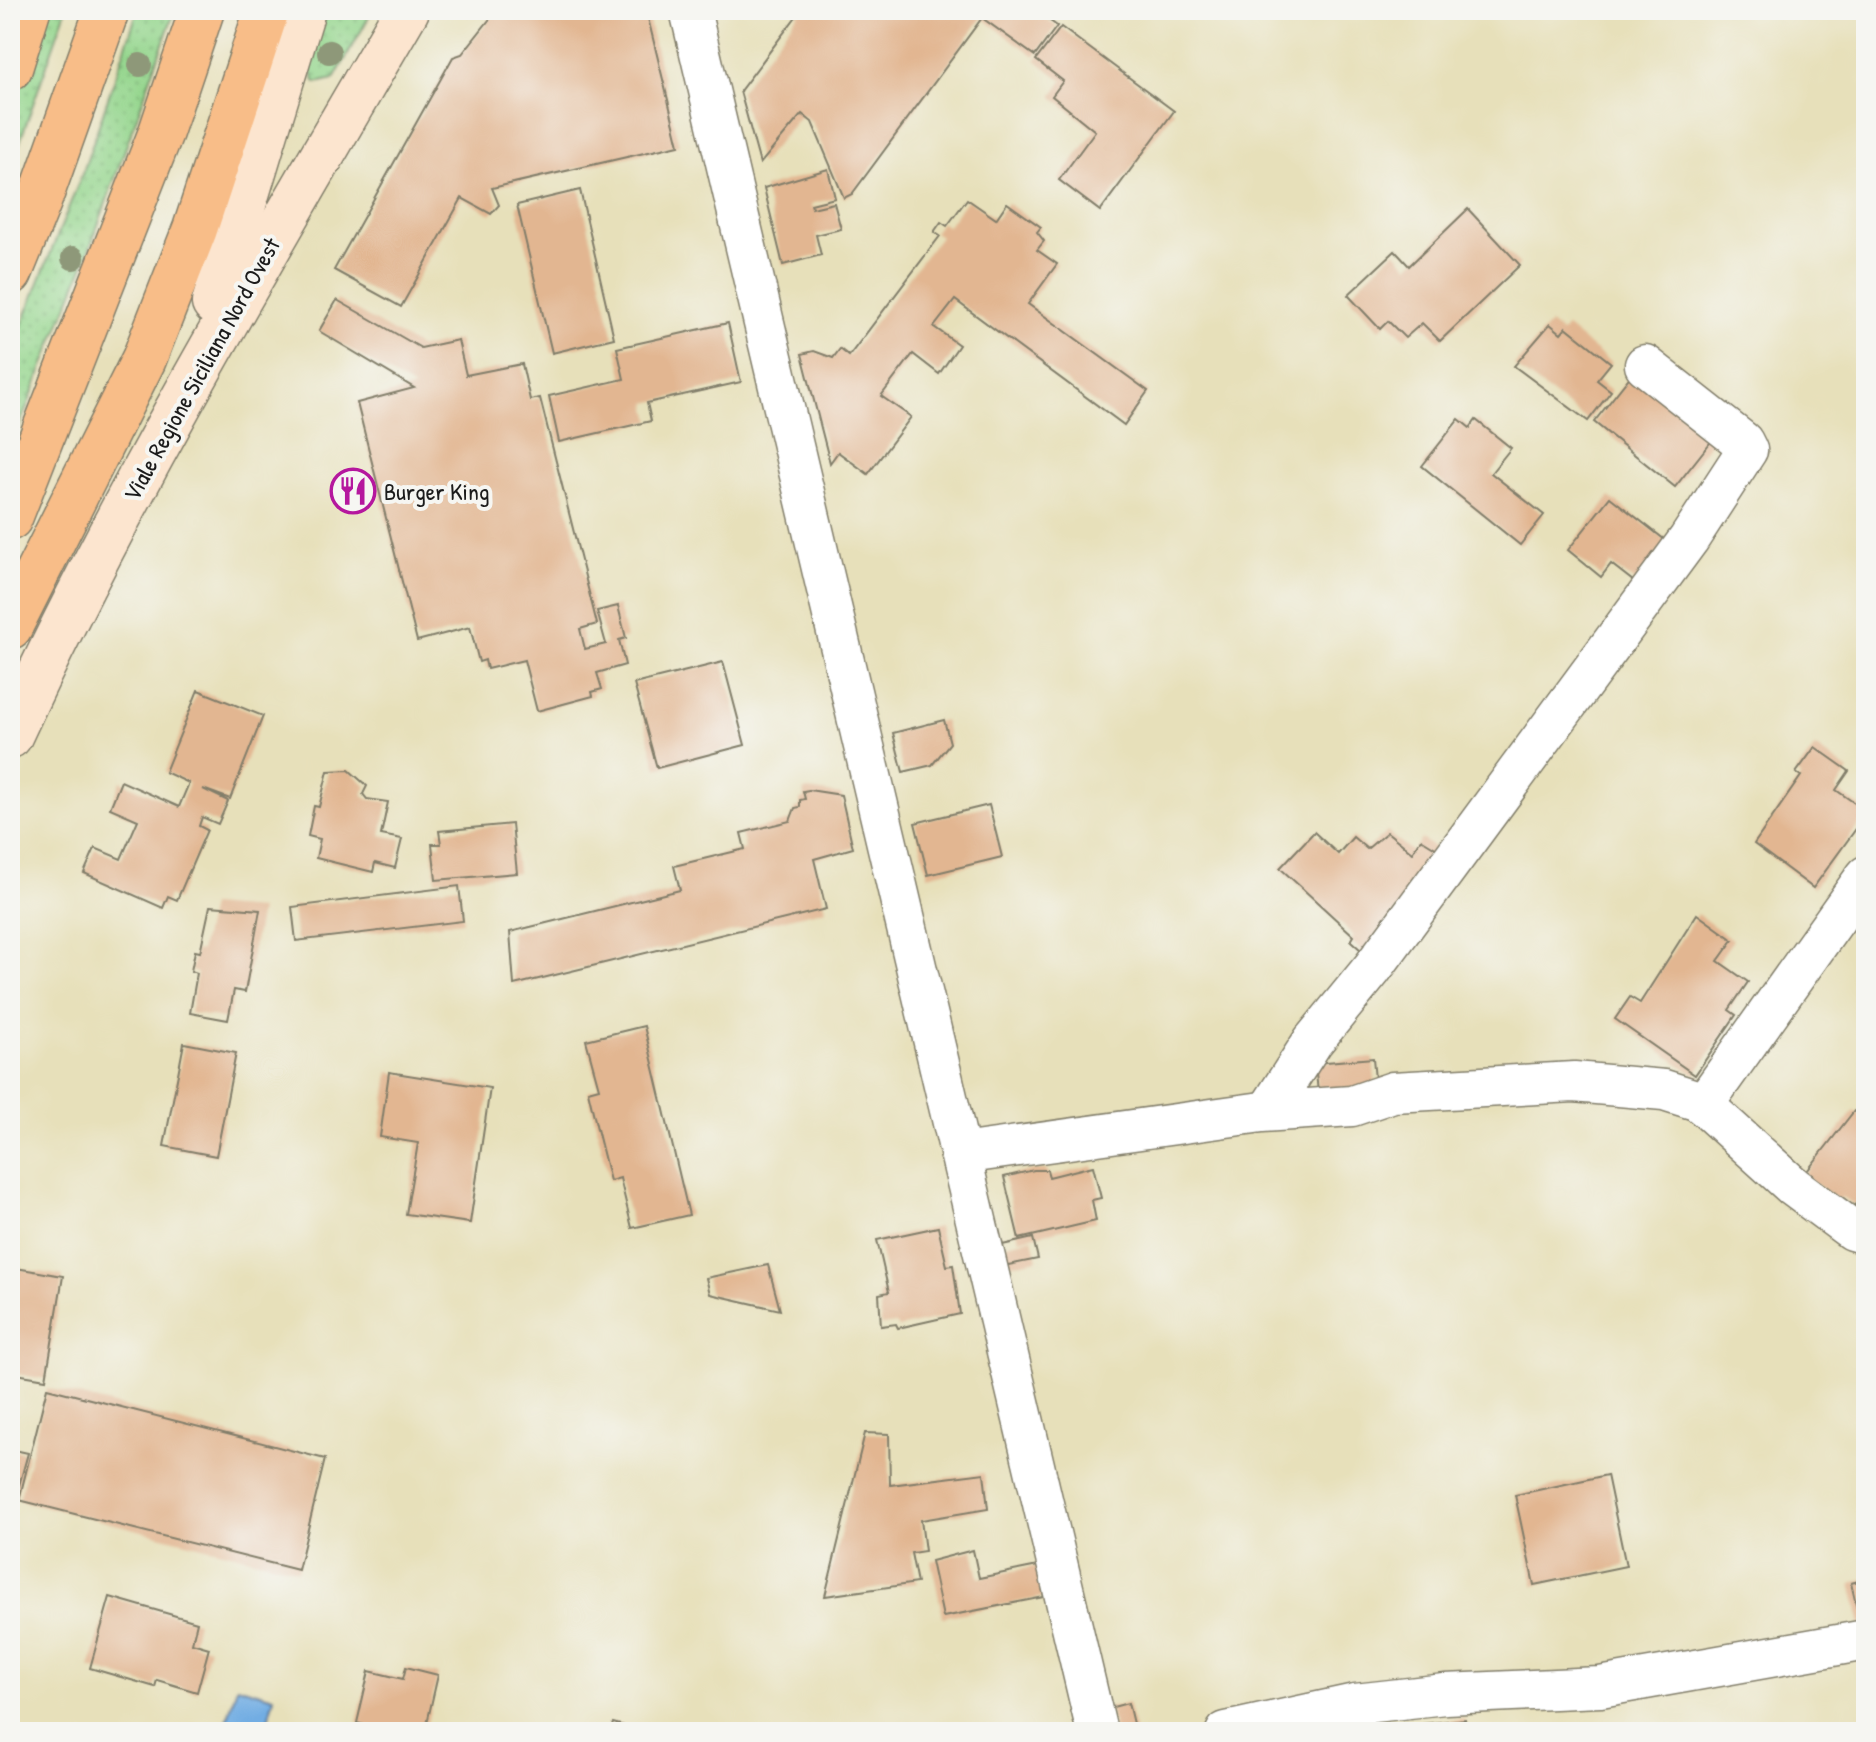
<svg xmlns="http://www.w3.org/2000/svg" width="1876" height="1742" font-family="'Patrick Hand',sans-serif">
  <defs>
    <pattern id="grass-dots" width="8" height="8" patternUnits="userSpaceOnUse" patternTransform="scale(2)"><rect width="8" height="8" fill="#94d68d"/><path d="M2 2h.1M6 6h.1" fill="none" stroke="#7fb779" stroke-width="1.8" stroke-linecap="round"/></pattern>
  </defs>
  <rect width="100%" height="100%" fill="#f6f6f2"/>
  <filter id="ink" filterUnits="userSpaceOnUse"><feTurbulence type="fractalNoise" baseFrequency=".0125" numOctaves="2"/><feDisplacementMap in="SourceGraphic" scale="16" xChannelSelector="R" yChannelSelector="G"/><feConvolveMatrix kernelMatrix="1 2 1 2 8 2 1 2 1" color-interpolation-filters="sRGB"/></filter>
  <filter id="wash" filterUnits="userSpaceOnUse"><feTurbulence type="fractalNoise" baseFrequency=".006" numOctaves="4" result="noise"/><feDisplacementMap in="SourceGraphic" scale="32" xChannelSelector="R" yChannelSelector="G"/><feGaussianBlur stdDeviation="1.8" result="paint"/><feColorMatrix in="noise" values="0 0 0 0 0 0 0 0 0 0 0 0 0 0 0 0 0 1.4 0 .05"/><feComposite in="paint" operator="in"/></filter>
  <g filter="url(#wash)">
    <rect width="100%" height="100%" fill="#e7e0ba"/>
    <g fill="url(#grass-dots)" stroke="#587954" stroke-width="2">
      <polygon points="45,10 66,10 10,170 10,119"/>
      <polygon points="138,10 175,10 83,267 10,449 10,355 84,169"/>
      <polygon points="321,10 373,10 334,79 316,83 308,65"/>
    </g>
    <polygon fill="#72ade3" stroke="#476480" stroke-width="2" points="237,1686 274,1697 265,1732 224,1732"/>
    <g id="blocks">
      <g fill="#e2b691">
        <polygon points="497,10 646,10 679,145 492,188 499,205 491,214 462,198 401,307 334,270 453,57 462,54"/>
        <polygon points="801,10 1035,10 1057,26 1035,56 982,18 852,194 844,198 812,122 802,114 760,164 740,91"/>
        <polygon points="1061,27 1174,111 1100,211 1059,180 1095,131 1052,96 1063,81 1036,60"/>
        <polygon points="828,169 835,198 811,204 812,208 834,203 841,229 816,235 821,255 783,265 764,188"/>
        <polygon points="580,190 614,338 552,353 517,205"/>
        <polygon points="967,199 996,219 1007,203 1041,227 1037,232 1044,241 1037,250 1057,264 1028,304 1148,391 1124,425 955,300 934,327 959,345 939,374 913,354 881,396 911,417 868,474 838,452 830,463 802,354 814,351 833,358 840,349 849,356 940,236 934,232 941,222 947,226"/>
        <polygon points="1468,209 1520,265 1440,341 1422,323 1405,338 1388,321 1380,329 1348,295 1395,251 1409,266"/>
        <polygon points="337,300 421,348 458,340 466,375 522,364 530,400 540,398 597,624 580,629 585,649 606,644 597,611 618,606 626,638 619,640 625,665 597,673 602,689 592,692 593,696 537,711 524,660 487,669 485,660 479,662 470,627 417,641 357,403 414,388 319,331"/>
        <polygon points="728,323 741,382 647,403 651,421 559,442 549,396 624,379 617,348"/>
        <polygon points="1550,324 1561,333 1566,327 1611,363 1597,380 1611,391 1588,421 1514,366"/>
        <polygon points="1632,374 1713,439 1675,487 1594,422"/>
        <polygon points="1459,419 1470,428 1476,420 1511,448 1491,473 1544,515 1520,545 1422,466"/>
        <polygon points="1610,497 1674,547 1642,588 1611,564 1601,577 1568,550"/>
        <polygon points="723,662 745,745 657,768 634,684"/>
        <polygon points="198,690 263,716 230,799 203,789 228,801 218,824 202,817 199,826 207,830 177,900 168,896 163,908 84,873 95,848 121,859 138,820 110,808 121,781 179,807 189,783 165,772"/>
        <polygon points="944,720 950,743 932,765 903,772 893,733"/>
        <polygon points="1815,747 1849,771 1836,790 1866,811 1866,815 1813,888 1754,844 1801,776 1796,773"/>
        <polygon points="349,770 367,786 363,794 367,799 388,802 381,835 402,839 395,868 375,863 373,872 316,858 320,839 308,836 314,806 319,807 328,771"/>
        <polygon points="809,790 841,795 853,848 814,859 826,909 514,985 510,932 680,890 674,866 745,849 741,833 790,821 795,808 800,807 800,800 805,799 803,791"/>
        <polygon points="989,805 1002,857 928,875 915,823"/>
        <polygon points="512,824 517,873 436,880 432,844 441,844 439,831"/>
        <polygon points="1314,832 1338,854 1353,837 1367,849 1387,832 1412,852 1421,839 1442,852 1372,960 1351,941 1354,936 1280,868"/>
        <polygon points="459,886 463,921 296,941 292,907"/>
        <polygon points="210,906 260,910 245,992 234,990 228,1020 190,1013 197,973 191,971 195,951 200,952"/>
        <polygon points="1697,914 1733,940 1718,961 1748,982 1729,1010 1736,1015 1695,1075 1615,1019 1630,997 1640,1003"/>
        <polygon points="644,1026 689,1215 632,1228 620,1178 610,1181 598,1133 588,1091 599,1088 586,1040"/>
        <polygon points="184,1043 236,1053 216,1156 164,1146"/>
        <polygon points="1373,1058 1376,1090 1319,1102 1315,1063"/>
        <polygon points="389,1072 490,1088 470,1223 406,1214 418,1143 380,1137"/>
        <polygon points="1854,1111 1866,1119 1866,1190 1854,1206 1842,1197 1838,1201 1804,1175"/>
        <polygon points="1093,1166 1101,1198 1092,1200 1096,1221 1019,1239 1004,1177 1034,1170 1047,1170 1049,1177"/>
        <polygon points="938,1227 947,1266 953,1265 960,1314 898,1328 896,1324 881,1326 879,1294 889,1292 877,1240"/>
        <polygon points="1033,1238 1038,1259 1003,1266 998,1246"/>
        <polygon points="768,1265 780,1310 710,1294 706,1278"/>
        <polygon points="10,1267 63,1276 46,1379 10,1373"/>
        <polygon points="47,1388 325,1459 298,1570 19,1500"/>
        <polygon points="10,1415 17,1417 11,1444 10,1444"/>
        <polygon points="865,1433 889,1434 890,1485 984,1473 988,1509 921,1520 925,1551 911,1553 917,1583 825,1596"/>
        <polygon points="10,1449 28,1453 15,1500 10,1499"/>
        <polygon points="1607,1475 1626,1566 1534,1585 1515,1495"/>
        <polygon points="973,1550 979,1578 1038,1566 1044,1597 943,1617 931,1561"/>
        <polygon points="1866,1579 1866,1624 1861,1625 1851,1583"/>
        <polygon points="110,1597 197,1622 192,1643 209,1648 197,1692 157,1680 155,1687 90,1668"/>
        <polygon points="406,1667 438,1675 425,1732 391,1732 357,1723 369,1671 403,1679"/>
        <polygon points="1128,1703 1135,1732 1115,1732 1109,1708"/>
        <polygon points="1465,1719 1467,1732 1396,1732 1395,1727"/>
        <polygon points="613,1723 643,1731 643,1732 610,1732"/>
      </g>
    </g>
  </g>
  <g filter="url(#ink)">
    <use href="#blocks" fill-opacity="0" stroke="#827e6b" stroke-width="2"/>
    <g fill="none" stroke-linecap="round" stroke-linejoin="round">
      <g stroke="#827e6b" stroke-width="43">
        <g id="street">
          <polyline points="690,10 1097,1732"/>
          <polyline points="1703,1105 1866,876"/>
          <polyline points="1268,1111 1313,1041 1372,969 1689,539 1747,450 1743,442 1645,365"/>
          <polyline points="961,1154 1262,1112 1352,1106 1393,1092 1574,1082 1664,1090 1699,1101 1794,1187 1852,1230 1866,1234"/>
          <polyline points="1226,1732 1355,1704 1445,1694 1600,1687 1866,1640"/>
        </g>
      </g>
      <g stroke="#827e6b" stroke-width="47">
        <g id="secondary">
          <polyline points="214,303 303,10"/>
          <path d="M10,736C126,485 268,249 407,10"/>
        </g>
      </g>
      <g stroke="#827e6b" stroke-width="47">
        <g id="primary">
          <polyline points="10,68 28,10"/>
          <polyline points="10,273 40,199 107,10"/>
          <polyline points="10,518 161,132 202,10"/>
          <polyline points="10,627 144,359 195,229 267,10"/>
        </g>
      </g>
      <use href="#street" stroke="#fff" stroke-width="40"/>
      <use href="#secondary" stroke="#fce5cf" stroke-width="44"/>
      <use href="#primary" stroke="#f8bd88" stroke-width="44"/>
    </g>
    <g fill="#8e9879">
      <circle cx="329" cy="52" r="12"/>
      <circle cx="140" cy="65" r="12"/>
      <circle cx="73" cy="258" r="12"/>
    </g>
  </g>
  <defs>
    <g id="restaurant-ring" transform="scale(2.3)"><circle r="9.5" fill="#f6f6f2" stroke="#b5179e" stroke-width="1.5"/><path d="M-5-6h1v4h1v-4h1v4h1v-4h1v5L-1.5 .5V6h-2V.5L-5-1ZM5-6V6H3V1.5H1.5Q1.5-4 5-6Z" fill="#b5179e"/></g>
  </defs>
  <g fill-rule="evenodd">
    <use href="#restaurant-ring" x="353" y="491"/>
  </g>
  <g text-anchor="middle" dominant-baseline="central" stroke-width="8" stroke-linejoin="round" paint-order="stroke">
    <g font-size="24" fill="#1c1c1c" stroke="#f6f6f2">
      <text transform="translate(201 369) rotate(-61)">Viale Regione Siciliana Nord Ovest</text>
    </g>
    <g font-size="24" fill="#1c1c1c" stroke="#f6f6f2" text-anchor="start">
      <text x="384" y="491">Burger King</text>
    </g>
  </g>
  <rect width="1876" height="1742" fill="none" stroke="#f6f6f2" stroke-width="40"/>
</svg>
